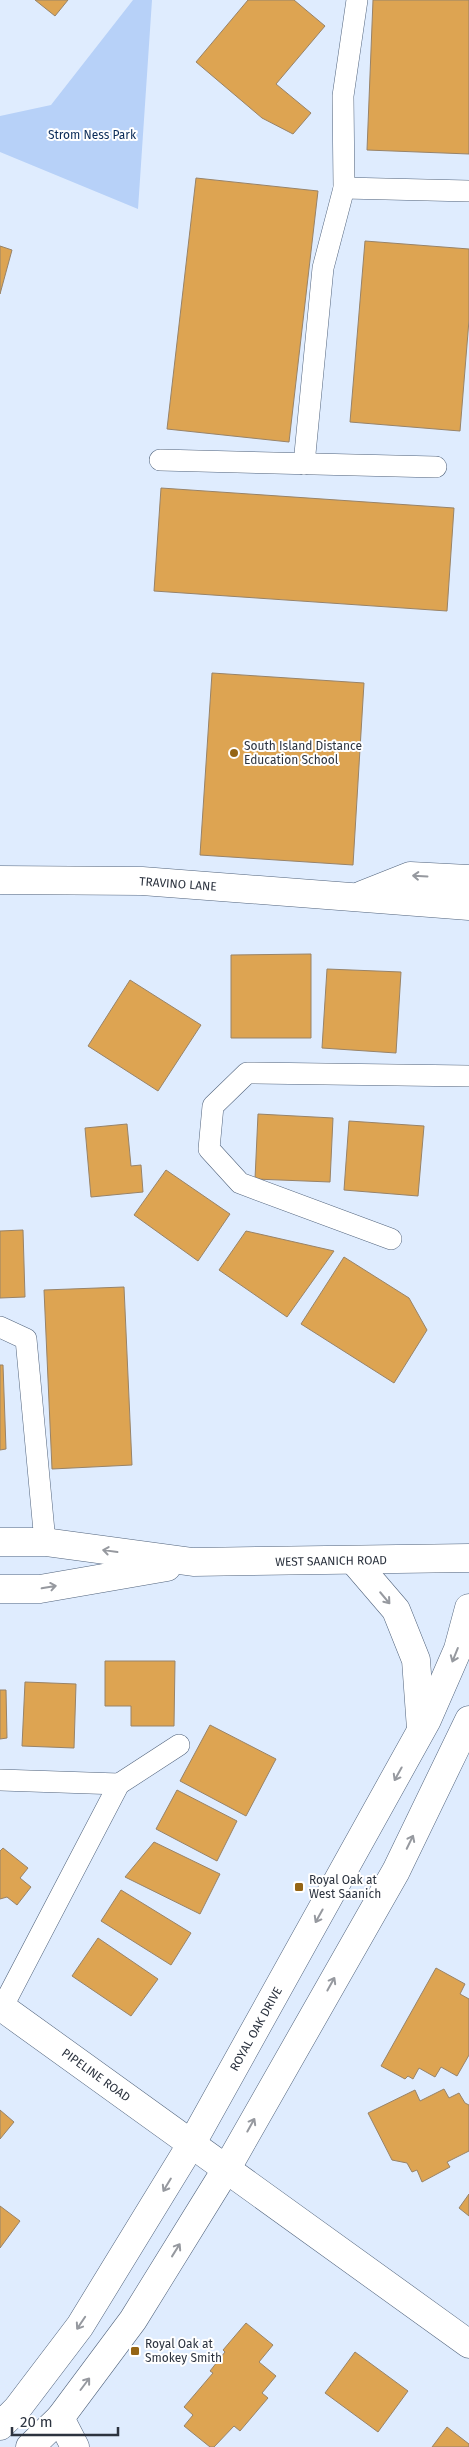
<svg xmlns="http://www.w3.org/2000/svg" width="469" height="2447" font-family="'Fira Sans',sans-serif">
  <rect width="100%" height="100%" fill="#dfecfe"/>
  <polygon fill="#b7d1f8" points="133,0 152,0 138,209 0,152 0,116 51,105"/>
  <g fill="#dda452" stroke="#988368">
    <polygon points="35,0 68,0 55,16"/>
    <polygon points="248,0 294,0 325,26 276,84 311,113 293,134 262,118 196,62"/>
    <polygon points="373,0 469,0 469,154 367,150"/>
    <polygon points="196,178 318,191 289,442 167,429"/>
    <polygon points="365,241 469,249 469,320 460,431 350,422"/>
    <polygon points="0,246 12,250 0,294"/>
    <polygon points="161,488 454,508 447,611 154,591"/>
    <polygon points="212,673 364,683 353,865 200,855"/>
    <polygon points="311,954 311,1038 231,1038 231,955"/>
    <polygon points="327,969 401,972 396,1053 322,1048"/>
    <polygon points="130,980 201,1025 158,1091 88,1046"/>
    <polygon points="258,1114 333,1118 330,1182 255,1179"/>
    <polygon points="349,1121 424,1126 418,1196 344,1190"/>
    <polygon points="127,1124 131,1166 141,1165 143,1192 91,1197 85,1128"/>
    <polygon points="166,1170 230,1214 198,1261 134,1215"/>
    <polygon points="23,1230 25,1297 0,1298 0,1231"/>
    <polygon points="246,1231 334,1251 287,1317 219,1270"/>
    <polygon points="344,1257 409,1298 427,1330 394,1383 301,1324"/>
    <polygon points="124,1287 132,1465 52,1469 44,1290"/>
    <polygon points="0,1365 3,1365 6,1449 0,1450"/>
    <polygon points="105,1661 175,1661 174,1726 131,1726 131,1706 105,1706"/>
    <polygon points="25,1682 76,1684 74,1748 22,1746"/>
    <polygon points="0,1690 6,1690 7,1738 0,1739"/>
    <polygon points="210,1725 276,1759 246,1816 180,1781"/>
    <polygon points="177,1790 237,1821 217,1861 156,1829"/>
    <polygon points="154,1842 220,1874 200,1914 125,1877"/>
    <polygon points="3,1848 28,1868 20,1878 31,1887 17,1905 7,1897 0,1899 0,1851"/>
    <polygon points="121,1890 191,1933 171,1965 101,1921"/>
    <polygon points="98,1938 158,1979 131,2016 72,1976"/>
    <polygon points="436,1968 465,1984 460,1994 469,1999 469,2055 457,2076 441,2067 435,2077 419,2068 413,2079 408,2076 405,2079 381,2066"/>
    <polygon points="444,2089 449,2098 459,2093 465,2103 469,2105 469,2151 447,2162 450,2167 422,2182 417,2170 412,2172 407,2163 392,2160 368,2113 415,2090 420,2101"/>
    <polygon points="0,2110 14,2122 0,2139"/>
    <polygon points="469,2194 469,2216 459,2208"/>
    <polygon points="0,2206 20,2221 0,2248"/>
    <polygon points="246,2323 273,2345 259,2362 276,2376 262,2393 268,2398 240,2431 234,2426 214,2447 210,2447 184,2426 193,2415 184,2407 213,2373 210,2371 225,2352 223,2350"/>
    <polygon points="355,2352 408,2391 378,2432 325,2393"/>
    <polygon points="447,2427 469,2444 469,2447 432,2447"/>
  </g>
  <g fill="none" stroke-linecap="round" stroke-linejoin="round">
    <g stroke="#51637c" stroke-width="22">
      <g id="service">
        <polyline points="344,188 469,191"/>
        <polyline points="160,460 436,467"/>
        <polyline points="304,464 323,268 344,188 343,96 357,0"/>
        <polyline points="391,1239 240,1183 209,1149 213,1106 247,1073 469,1076"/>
        <polyline points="0,1327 26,1339 45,1542"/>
        <polyline points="0,1780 119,1784"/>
        <polyline points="2,2008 119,1784 179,1745"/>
      </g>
    </g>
    <g stroke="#51637c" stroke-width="29">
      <g id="minor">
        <polyline points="0,880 142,881 469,906"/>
        <polyline points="362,895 410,876 469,879"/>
        <polyline points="0,2006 469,2344"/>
        <polyline points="60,2418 75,2447"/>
      </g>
    </g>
    <g stroke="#51637c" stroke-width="29">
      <g id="secondary">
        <polyline points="0,1542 45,1542 193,1562 469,1558"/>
        <polyline points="354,1561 396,1610 416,1660 421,1729"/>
        <polyline points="0,1589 40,1589 167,1567"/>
        <polyline points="0,2426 17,2409 80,2326 192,2143 427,1720 458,1649 469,1608"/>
        <polyline points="30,2447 60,2418 133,2320 227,2168 396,1871 469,1720"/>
      </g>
    </g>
    <use href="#service" stroke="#fff" stroke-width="21"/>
    <use href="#minor" stroke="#fff" stroke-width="28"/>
    <use href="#secondary" stroke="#fff" stroke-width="28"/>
  </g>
  <defs><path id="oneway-shaft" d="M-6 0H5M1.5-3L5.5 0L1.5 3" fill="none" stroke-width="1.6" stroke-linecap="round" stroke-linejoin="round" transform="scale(1.25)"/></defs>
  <g stroke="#96999f">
    <use href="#oneway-shaft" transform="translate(420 876) rotate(-177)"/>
    <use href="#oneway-shaft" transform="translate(110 1551) rotate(-172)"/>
    <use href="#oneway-shaft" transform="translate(49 1587) rotate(-10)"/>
    <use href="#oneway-shaft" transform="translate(385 1598) rotate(50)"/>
    <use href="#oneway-shaft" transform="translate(455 1655) rotate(112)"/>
    <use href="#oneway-shaft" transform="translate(398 1774) rotate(119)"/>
    <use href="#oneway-shaft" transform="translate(410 1842) rotate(-64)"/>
    <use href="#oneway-shaft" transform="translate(319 1916) rotate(119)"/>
    <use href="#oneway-shaft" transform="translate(331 1984) rotate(-61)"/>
    <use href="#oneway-shaft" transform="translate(251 2125) rotate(-61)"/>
    <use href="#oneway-shaft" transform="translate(167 2185) rotate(121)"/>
    <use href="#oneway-shaft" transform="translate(176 2250) rotate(-58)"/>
    <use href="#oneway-shaft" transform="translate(81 2323) rotate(124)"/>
    <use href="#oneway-shaft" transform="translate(85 2384) rotate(-53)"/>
  </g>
  <g fill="#956515" stroke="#fff" stroke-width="2">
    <circle cx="234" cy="753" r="5"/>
    <rect x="294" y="1882" width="10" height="10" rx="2.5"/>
    <rect x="130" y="2346" width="10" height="10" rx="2.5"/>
  </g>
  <g text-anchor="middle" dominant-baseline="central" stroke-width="4" stroke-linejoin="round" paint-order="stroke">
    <g font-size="12" fill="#092a57" stroke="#fff">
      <text x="92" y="135">Strom Ness Park</text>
    </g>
    <g font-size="12" fill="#2c333f" stroke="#fff" text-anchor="start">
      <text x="244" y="746">South Island Distance<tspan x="244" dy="14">Education School</tspan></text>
      <text x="309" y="1880">Royal Oak at<tspan x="309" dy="14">West Saanich</tspan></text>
      <text x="145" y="2344">Royal Oak at<tspan x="145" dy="14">Smokey Smith</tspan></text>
    </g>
    <g font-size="12" fill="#2c333f" stroke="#fff">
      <text transform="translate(178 884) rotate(4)">TRAVINO LANE</text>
      <text transform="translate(331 1561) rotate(-1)">WEST SAANICH ROAD</text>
      <text transform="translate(256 2029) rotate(-61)">ROYAL OAK DRIVE</text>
      <text transform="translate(96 2075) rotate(36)">PIPELINE ROAD</text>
    </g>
  </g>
  <path d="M12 2427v8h106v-8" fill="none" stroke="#2c333f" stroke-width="2.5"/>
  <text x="20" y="2427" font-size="15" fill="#2c333f" stroke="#ffffff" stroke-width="4" paint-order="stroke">20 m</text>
</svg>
